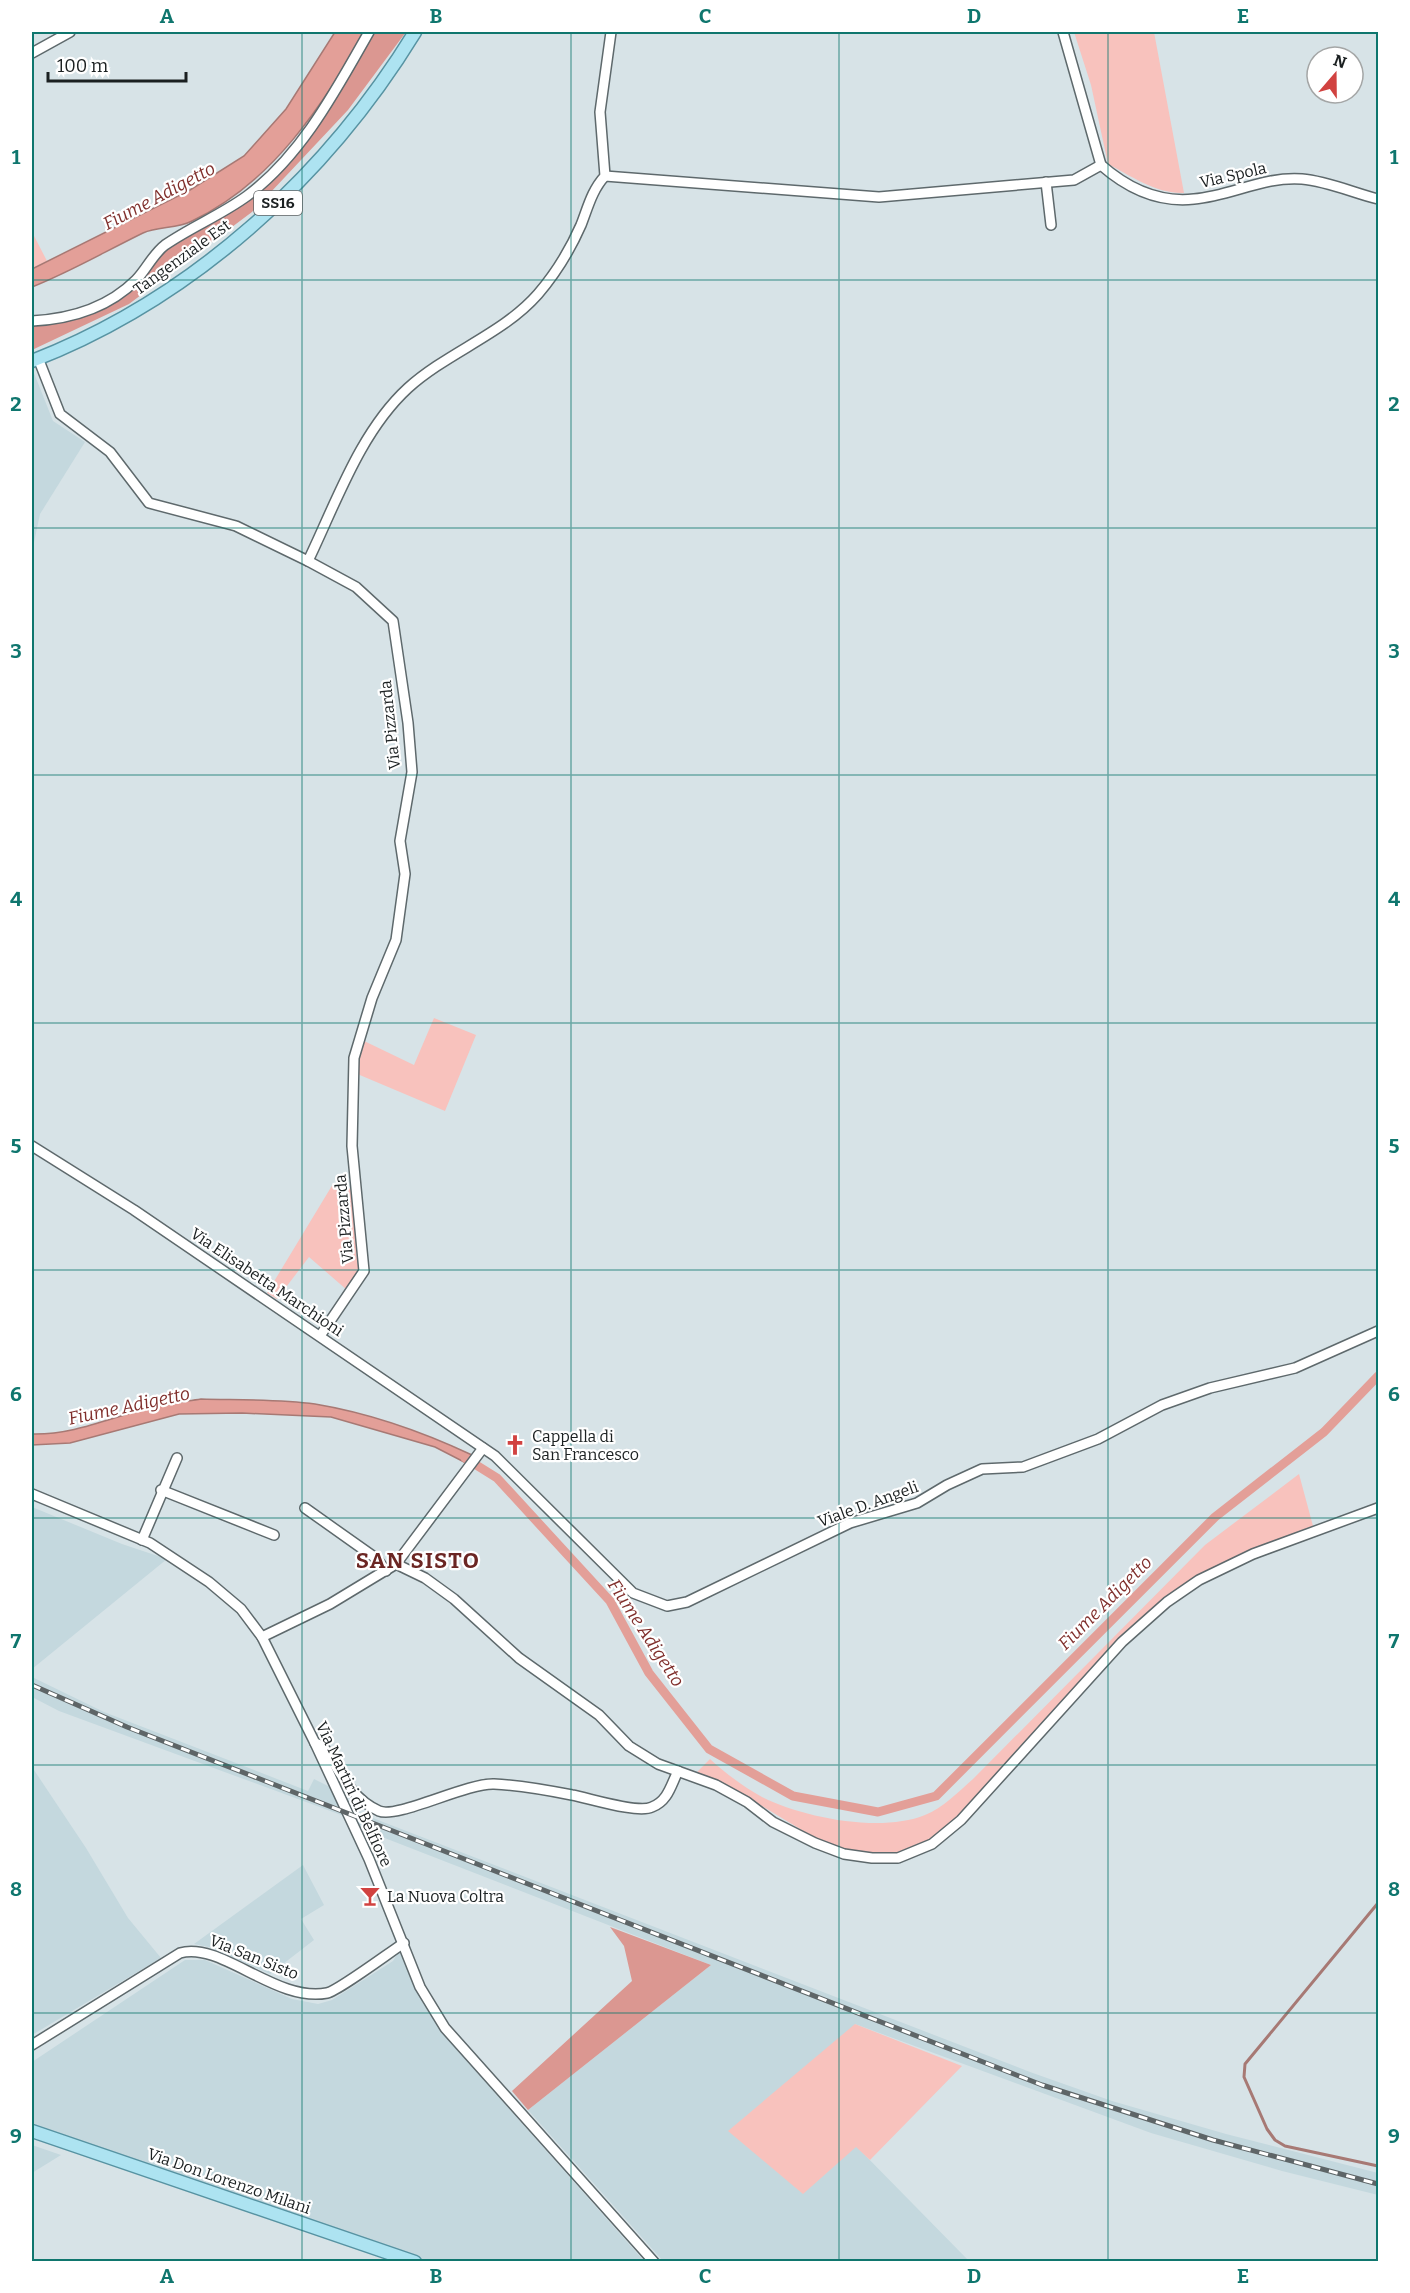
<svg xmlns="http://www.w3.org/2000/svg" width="1410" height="2293" font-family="Bitter,serif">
  <rect width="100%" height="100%" fill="#d7e3e7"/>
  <g fill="#c4d8de">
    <polygon points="34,373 53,421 85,442 40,514 32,552"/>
    <polygon points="32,1507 122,1544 167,1559 32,1669"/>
    <polygon points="32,1677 104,1712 308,1791 314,1779 330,1787 354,1810 383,1822 1030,2072 1112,2101 1226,2134 1378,2173 1378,2195 1282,2171 1151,2133 855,2024 857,2147 969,2261 663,2261 528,2110 711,1965 359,1828 344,1816 59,1711 32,1697"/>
    <polygon points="32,1767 86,1848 128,1918 161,1958 32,2035"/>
    <polygon points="303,1865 324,1905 301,1919 314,1940 270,1974 209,1947 194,1944"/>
    <polygon points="399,1951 422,2002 455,2048 644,2261 427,2261 32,2128 32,2062 185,1960 205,1960 292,1999 318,2004 332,2000 393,1961"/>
    <polygon points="32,2145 61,2155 32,2173"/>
  </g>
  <g fill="#f8c2bd">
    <path d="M1074,32H1154L1184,193C1157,194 1131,176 1108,164L1091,85Z"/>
    <polygon points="32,232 47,261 32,269"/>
    <polygon points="434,1018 476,1035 445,1111 355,1073 362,1040 414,1065"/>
    <polygon points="333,1184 358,1191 363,1248 356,1253 359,1270 347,1290 309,1257 277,1299 267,1293"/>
    <path d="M1299,1474L1313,1526L1259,1546L1231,1567L1187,1592L1135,1632L967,1811L922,1847L879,1859L844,1852L815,1838L737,1791L696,1773L710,1759C725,1773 744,1787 762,1797C804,1818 881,1833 925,1815C943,1808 958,1792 973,1779L1205,1545Z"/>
    <polygon points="855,2024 962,2066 870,2160 856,2147 803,2194 728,2131"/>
  </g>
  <g fill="#db9791">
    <polygon points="375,32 406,32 348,110 252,212 129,304 32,350 32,323 114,302 164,249 249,199 333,101"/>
    <polygon points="610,1927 711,1965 528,2110 512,2091 632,1981 624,1946"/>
  </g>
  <g fill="#e39f98" stroke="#a77974" stroke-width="1.5">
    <path d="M335,32H366C321,106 274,182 192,221C177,229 158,226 143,233C106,251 70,272 32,287V269L190,190L244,156L286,109Z"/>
    <path d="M201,1399C238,1400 278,1399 315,1404C369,1413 423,1432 472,1455L466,1463L435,1447L331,1417L242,1413L179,1414L70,1443L32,1445V1434C72,1435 107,1419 145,1409C163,1404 182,1402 201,1399Z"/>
  </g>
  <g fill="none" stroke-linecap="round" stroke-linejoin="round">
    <polyline stroke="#a77974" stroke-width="3" points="1378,1903 1245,2064 1244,2077 1267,2129 1275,2140 1285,2146 1378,2166"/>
    <polyline stroke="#e39f98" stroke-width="9" points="465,1458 497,1478 610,1601 649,1673 709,1749 793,1796 878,1812 936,1796 1215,1517 1324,1432 1378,1376"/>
    <g stroke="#5e696c" stroke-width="12">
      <g id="minor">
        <polyline points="1063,32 1101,165"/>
        <polyline points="32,53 70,32"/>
        <path d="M1101,165C1126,187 1158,203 1194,199C1231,196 1264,176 1302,179C1327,181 1354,193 1378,199"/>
        <polyline points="605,176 879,197 1074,180 1101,165"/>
        <polyline points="1046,182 1051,225"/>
        <path d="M32,321C70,319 108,308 136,280C146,270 153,254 165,245C191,227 221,215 247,196C302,155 336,90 369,32"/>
        <polyline points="38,358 60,414 110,452 149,503 236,526 308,561 356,587 393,621 408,723 412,772 400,841 405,874 396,940 372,998 354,1058 352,1146 364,1271 320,1336"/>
        <path d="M308,561C336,503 360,432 408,388C448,352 503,334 538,294C556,273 570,250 581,225C588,207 592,190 605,176L600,112L611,32"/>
        <polyline points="32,1146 134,1210 495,1456 633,1593 667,1606 687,1602 850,1523 917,1503 947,1485 982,1469 1023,1467 1098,1439 1162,1405 1210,1388 1295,1368 1378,1331"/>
        <polyline points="161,1490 274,1535"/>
        <polyline points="32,1494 150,1543 209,1582 241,1609 262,1637 315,1743 369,1859 420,1987 445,2028 654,2262"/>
        <polyline points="305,1508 377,1559 386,1571"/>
        <polyline points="142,1540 177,1458"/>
        <polyline points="396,1564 425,1578 454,1599 519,1658 599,1715 629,1746 658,1764 716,1785 747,1802 773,1822 815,1843 844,1854 872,1858 898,1858 932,1844 961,1820 1122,1642 1167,1602 1199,1580 1253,1554 1378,1508"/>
        <polyline points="262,1637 330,1604 396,1564 483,1448"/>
        <path d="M315,1743L323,1746C339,1770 351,1799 379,1811C397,1819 466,1783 494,1784C519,1785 547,1790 572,1795C589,1798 638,1814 652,1807C668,1801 671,1785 678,1771"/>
        <path d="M32,2045L180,1953C221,1941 276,2003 327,1993C338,1991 390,1952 404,1943"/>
      </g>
    </g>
    <g stroke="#5793a2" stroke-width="15">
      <g id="major">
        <path d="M32,361C192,299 326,177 415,32"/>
        <polyline points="32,2131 415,2262"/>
      </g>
    </g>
    <use href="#minor" stroke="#fff" stroke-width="9"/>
    <use href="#major" stroke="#ade3f1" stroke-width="12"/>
    <g stroke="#5e6567" stroke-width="5">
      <polyline id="rail" points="32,1685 127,1727 1042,2085 1213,2140 1378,2184"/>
    </g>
    <use href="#rail" stroke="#fff" stroke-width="3" stroke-dasharray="9" stroke-linecap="butt"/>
  </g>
  <path fill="none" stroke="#0f766e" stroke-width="1.5" stroke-opacity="0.55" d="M302,32V2262M571,32V2262M839,32V2262M1108,32V2262M32,280H1378M32,528H1378M32,775H1378M32,1023H1378M32,1270H1378M32,1518H1378M32,1765H1378M32,2013H1378"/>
  <defs>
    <g id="church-bare" transform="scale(1.62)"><path d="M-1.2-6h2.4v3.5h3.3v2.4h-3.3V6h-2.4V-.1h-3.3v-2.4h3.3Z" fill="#d14240" stroke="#fff" stroke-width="2.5" paint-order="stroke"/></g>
    <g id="bar-bare" transform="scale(1.62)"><path d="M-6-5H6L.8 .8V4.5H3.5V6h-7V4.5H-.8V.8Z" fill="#d14240" stroke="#fff" stroke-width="2.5" paint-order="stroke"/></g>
  </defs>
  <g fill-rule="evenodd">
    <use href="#church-bare" x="515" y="1445"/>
    <use href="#bar-bare" x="370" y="1896"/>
  </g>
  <g text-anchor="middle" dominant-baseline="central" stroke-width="4.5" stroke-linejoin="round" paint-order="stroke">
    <rect fill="#fff" stroke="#5f6364" stroke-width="1.5" x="254" y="191" width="48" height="24" rx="4.5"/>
    <g font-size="15" font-weight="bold" fill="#1b2021">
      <text x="278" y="203">SS16</text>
    </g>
    <g font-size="16" fill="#1b2021" stroke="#fff">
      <text transform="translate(1233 175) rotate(-13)">Via Spola</text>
      <text transform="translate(182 257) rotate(-36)">Tangenziale Est</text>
      <text transform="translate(390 725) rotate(-96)">Via Pizzarda</text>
      <text transform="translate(344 1219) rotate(-95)">Via Pizzarda</text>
      <text transform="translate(267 1282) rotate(34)">Via Elisabetta Marchioni</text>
      <text transform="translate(868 1504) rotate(-20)">Viale D. Angeli</text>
      <text transform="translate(354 1794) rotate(65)">Via Martiri di Belfiore</text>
      <text transform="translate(254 1957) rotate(22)">Via San Sisto</text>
      <text transform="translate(229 2181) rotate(19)">Via Don Lorenzo Milani</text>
    </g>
    <g font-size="16" fill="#1b2021" stroke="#fff" text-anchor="start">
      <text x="532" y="1436">Cappella di<tspan x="532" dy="18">San Francesco</tspan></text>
      <text x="387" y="1896">La Nuova Coltra</text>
    </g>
    <g font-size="18" font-style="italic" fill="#802f2c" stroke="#fff">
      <text transform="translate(159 196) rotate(-28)">Fiume Adigetto</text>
      <text transform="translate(129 1406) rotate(-12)">Fiume Adigetto</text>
      <text transform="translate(1105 1603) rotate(-45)">Fiume Adigetto</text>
      <text transform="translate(646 1633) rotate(57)">Fiume Adigetto</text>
    </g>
    <g font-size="22" font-weight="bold" letter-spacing="1.5" fill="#6b2623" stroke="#fff">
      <text x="418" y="1560">SAN SISTO</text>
    </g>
  </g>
  <rect width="1410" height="2293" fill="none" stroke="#ffffff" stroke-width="66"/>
  <g transform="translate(1335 75) rotate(20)"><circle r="28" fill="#ffffff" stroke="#a4a6a6" stroke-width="1.5"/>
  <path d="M0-4.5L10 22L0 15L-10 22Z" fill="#d14240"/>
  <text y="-9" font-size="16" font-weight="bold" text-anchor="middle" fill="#1b2021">N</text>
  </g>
  <path d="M48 72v9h138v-9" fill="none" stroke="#1b2021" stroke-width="3"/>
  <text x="57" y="72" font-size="18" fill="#1b2021" stroke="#ffffff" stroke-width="4.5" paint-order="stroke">100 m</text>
  <rect x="33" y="33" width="1344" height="2227" fill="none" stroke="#0f766e" stroke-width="2"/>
  <g font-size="20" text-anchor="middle" font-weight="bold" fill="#0f766e">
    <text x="167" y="23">A</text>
    <text x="436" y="23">B</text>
    <text x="705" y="23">C</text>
    <text x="974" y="23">D</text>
    <text x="1243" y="23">E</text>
    <text x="16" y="164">1</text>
    <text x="1394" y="164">1</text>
    <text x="16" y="411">2</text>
    <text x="1394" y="411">2</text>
    <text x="16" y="658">3</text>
    <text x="1394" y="658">3</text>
    <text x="16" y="906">4</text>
    <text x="1394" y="906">4</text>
    <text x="16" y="1153">5</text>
    <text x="1394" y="1153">5</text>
    <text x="16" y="1401">6</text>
    <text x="1394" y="1401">6</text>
    <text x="16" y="1648">7</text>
    <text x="1394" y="1648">7</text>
    <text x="16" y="1896">8</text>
    <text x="1394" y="1896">8</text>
    <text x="16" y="2143">9</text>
    <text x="1394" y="2143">9</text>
    <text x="167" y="2283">A</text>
    <text x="436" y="2283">B</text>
    <text x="705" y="2283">C</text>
    <text x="974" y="2283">D</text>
    <text x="1243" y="2283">E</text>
  </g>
</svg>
